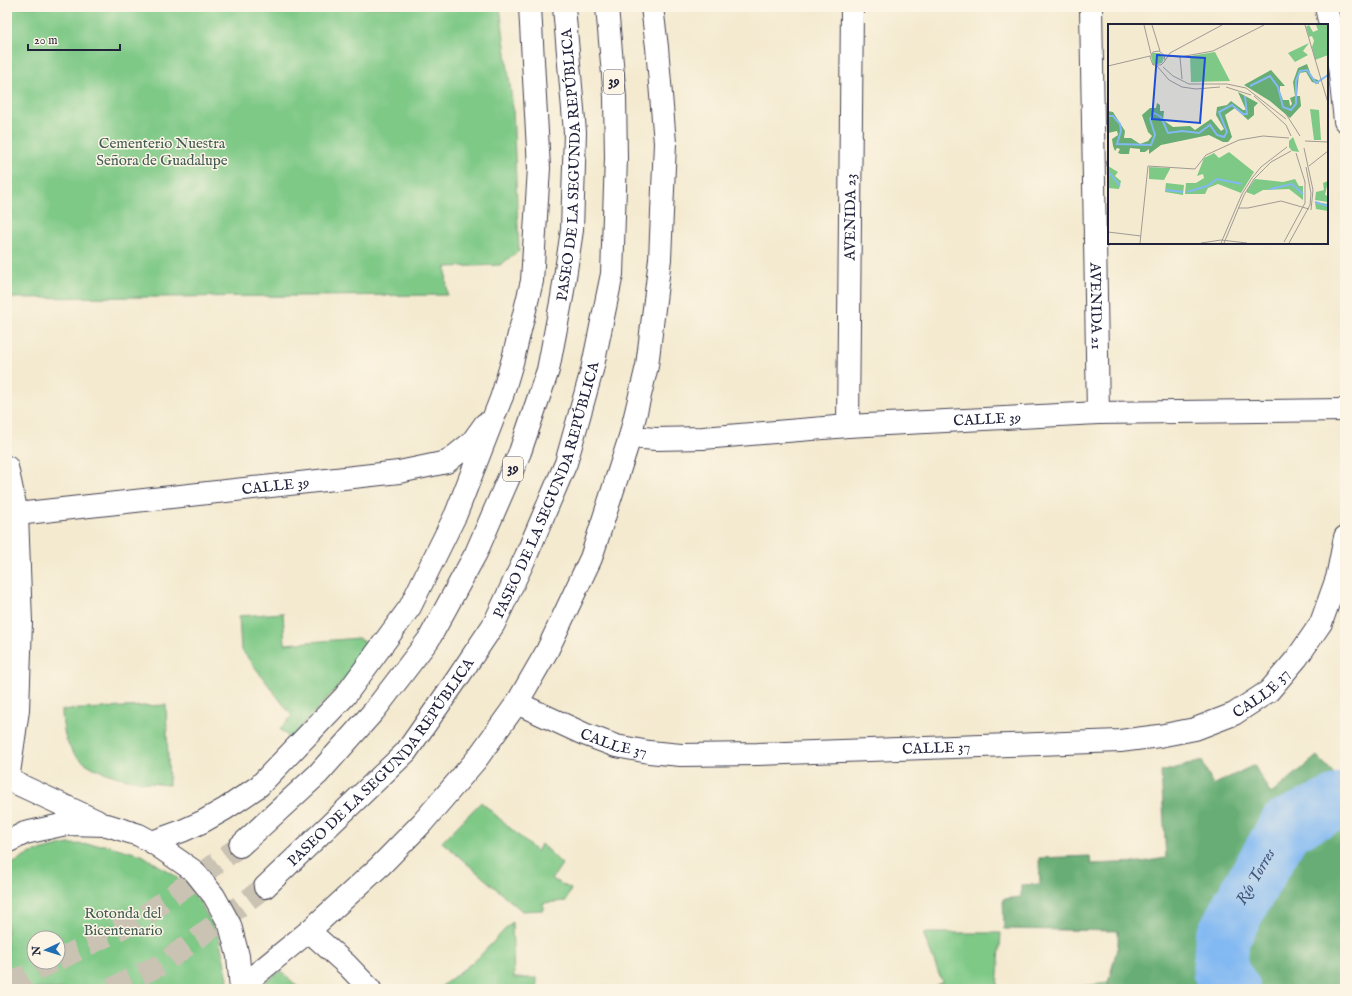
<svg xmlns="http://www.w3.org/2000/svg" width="1352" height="996" font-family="'IM FELL English',serif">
  <rect width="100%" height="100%" fill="#fcf5e5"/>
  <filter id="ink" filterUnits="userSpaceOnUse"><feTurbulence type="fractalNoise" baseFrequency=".025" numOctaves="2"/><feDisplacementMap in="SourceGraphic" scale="8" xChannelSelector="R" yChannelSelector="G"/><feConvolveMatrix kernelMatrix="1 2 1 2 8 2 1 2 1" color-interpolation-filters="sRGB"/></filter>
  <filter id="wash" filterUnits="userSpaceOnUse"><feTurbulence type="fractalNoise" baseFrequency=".012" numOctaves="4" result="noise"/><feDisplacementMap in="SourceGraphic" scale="16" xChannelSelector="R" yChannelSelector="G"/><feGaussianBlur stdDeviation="0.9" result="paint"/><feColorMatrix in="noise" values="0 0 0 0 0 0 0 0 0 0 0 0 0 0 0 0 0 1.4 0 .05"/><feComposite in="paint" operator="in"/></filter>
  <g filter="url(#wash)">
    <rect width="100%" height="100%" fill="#f4ead0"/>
    <g fill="#7fc987" stroke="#507661" fill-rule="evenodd">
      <polygon points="7,7 500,7 513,108 519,251 500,265 446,267 447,295 7,298"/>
      <polygon points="283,613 285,644 359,638 373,648 290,739 280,729 292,716 241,649 239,616"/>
      <path d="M166,705L169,785C140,783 84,775 69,746C64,737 62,720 62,710Z"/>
      <polygon points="481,802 537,852 541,844 562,864 552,879 571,889 566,901 543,903 543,910 522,911 442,842"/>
      <path d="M68,844L106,845L142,855L174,875L200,902L219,938L228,978L227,989H7V867L31,853ZM34,938H58V962H34Z"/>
      <polygon points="512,922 514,978 537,978 537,989 438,989 478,958"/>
      <polygon points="923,933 1001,933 997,989 936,989 935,986 942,982"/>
      <polygon points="281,971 300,989 255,989 257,987"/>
      <polygon points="1108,983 1109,989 1077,989 1077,987"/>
    </g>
    <polygon fill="#67ad74" stroke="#446858" points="1317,756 1345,785 1345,989 1109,989 1108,983 1118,945 1118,931 1004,929 1003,899 1021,897 1021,885 1040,884 1039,858 1090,856 1091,864 1142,862 1166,858 1161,772 1202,761 1213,785 1254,765 1271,794"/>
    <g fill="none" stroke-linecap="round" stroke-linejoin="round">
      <path stroke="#83b9f2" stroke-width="55" id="s1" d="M1233,989L1220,971L1222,939L1240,905L1286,826L1345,799"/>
    </g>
  </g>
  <g filter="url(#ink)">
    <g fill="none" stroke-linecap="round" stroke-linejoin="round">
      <g stroke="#cac2b2" stroke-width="22" stroke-dasharray="22 11" stroke-linecap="butt">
        <polyline points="58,960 140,919 240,846"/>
        <polyline points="7,985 53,962"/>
        <polyline points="111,989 164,963 265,887"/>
      </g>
      <g stroke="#424051" stroke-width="24">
        <g id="street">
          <path id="s2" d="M1091,7L1098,413"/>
          <polyline points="1326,7 1339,65 1345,121"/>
          <path id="s3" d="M848,426L852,7"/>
          <path id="s4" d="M630,437L656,439L703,438L848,426L1098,413L1345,410"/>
          <path id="s5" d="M517,703L584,734L616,746L649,752L681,755L758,754L1120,741L1159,736L1195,729L1234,714L1269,691L1297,658L1321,623L1337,578L1345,537"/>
          <polyline points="309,931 347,965 370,989"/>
        </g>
      </g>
      <g stroke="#424051" stroke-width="24">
        <g id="secondary">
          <polyline points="7,467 17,514 21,622 18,710 8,780"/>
          <path id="s6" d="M17,514L399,472L447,462L472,442L485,424"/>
          <polyline points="7,779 97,821"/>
          <polyline points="7,842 25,833 66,824 107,825 139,835 152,842 194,871 214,896 230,925 238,956 241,989"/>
          <polyline points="152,842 182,831 202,822 225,809 259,786 345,696 410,607 456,514 502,396"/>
          <polyline points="241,989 254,976 309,931 380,866 422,823 476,760 517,703 547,651 591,558 630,437"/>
        </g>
      </g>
      <g stroke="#424051" stroke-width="24">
        <g id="highway">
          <polyline points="502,396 513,359 532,281 539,168 530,7"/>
          <polyline points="630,437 647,366 660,259 665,143 657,47 652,7"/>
          <path id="s7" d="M240,846L318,774L374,711L429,639L476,553L520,452L548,370L562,297L572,230L575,132L564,7"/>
          <path id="s8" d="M265,887L406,752L455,682L494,624L526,556L566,463L592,370L612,274L616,158L615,97L607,7"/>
        </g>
      </g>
      <use href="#street" stroke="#fff" stroke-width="22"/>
      <use href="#secondary" stroke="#fff" stroke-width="22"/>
      <use href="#highway" stroke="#fff" stroke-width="22"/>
    </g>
  </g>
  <g text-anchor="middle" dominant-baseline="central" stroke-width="3" stroke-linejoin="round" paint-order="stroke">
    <g fill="#fcf5e5" stroke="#63616e" stroke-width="1">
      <rect x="604" y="70" width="20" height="24" rx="3"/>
      <rect x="503" y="457" width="20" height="24" rx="3"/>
    </g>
    <g font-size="14" font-weight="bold" fill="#22223b">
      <text x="614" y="82">39</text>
      <text x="513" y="469">39</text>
    </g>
    <g font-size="15" fill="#435c56" stroke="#fcf5e5">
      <text x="162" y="143">Cementerio Nuestra<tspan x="162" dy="17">Señora de Guadalupe</tspan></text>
      <text x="123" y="913">Rotonda del<tspan x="123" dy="17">Bicentenario</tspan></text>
    </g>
    <g font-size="15" fill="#22223b" stroke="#fcf5e5">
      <text stroke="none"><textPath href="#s7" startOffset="783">PASEO DE LA SEGUNDA REPÚBLICA</textPath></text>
      <text stroke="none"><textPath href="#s3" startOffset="209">AVENIDA 23</textPath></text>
      <text stroke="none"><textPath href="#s2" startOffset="299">AVENIDA 21</textPath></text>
      <text stroke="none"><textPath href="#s4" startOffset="358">CALLE 39</textPath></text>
      <text stroke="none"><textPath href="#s6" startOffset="260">CALLE 39</textPath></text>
      <text stroke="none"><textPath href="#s8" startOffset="495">PASEO DE LA SEGUNDA REPÚBLICA</textPath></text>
      <text stroke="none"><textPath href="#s5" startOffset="765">CALLE 37</textPath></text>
      <text stroke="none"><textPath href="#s5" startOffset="105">CALLE 37</textPath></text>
      <text stroke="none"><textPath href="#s5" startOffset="429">CALLE 37</textPath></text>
      <text stroke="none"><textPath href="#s8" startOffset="171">PASEO DE LA SEGUNDA REPÚBLICA</textPath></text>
    </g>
    <g font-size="16" font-style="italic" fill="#44577b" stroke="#fcf5e5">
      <text stroke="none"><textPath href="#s1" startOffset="125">Río Torres</textPath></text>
    </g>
  </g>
  <g transform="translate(1108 24)">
    <rect width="220" height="220" fill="#f4ead0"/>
    <path d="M201,1L205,8L210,6L208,1H220V31L207,36L204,23L206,17L204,12L201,13L198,3ZM201,19L195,27L200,31L187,38L180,29ZM107,28L122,57L83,58L82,32ZM45,29H52L56,34L54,39L45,41L43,32ZM202,85L211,86L213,116H206ZM185,113L191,128L184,127L181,123V117ZM121,128L146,148L133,169L110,160L100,164L97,170H77L78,159H88L96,154L95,150L89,152L96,134L106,129L111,134ZM0,142L10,148L7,152L13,157L11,165L0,164ZM41,143L62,144V145L56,156L41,155ZM147,155L175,158L187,155L191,162H195V176L181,165L155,166L146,171L138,168ZM220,157L217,171L220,172V178L207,176L208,168L216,166L215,159ZM58,159L76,161L75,171L57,168ZM207,178L220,180V187L208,185Z" fill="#7fc987"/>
    <path d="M199,40L204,54L210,56L211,60L204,58L198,48L191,49L189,72H192L193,82L182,94L162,77L136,61L163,46L177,62H172V68L175,76H181L182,82L184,80L182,74L187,72L185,58L190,44ZM130,68L150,79L146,83V91L140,96L127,84L117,91L124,113L120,118H115L101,111L53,121L41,130V125L37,128H32V125L22,124L21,130H13L10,129L12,125L9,124L7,127L5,122L4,115L10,111L9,107L0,109V87L5,88L17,107L16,114H23L32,120L40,117L44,112L40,108L34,91L42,84H48L49,79L52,81V87H56L55,96L65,103L82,102L87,106L103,95L113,107L116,105L108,91L109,83L119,81L123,77L135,86H138Z" fill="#67ad74"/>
    <path fill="none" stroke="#83b9f2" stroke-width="2" d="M142,62L162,52L170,63L175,83L183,86L188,80V57L192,47L199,46L208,59L220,51M0,92H5L12,100L13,107L9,120L43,121L47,111L42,95L46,89L53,93L60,109L74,107L91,109L102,101L109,111L116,113L119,108L111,88L124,81L135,90H139L137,72M0,147L12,162M162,165L184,160L195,170M58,166L75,168M79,168L99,162L109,155L134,160M207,178L220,182"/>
    <path fill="none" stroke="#a09a94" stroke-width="1" d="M36,1L43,30M44,1L52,27M197,1L220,79M59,32L72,33L105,27L156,1M72,33L74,55M57,36L56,31L51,27L45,28L42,33L45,41H53L56,38L62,29L114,1M0,42L42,32M49,42L61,56L74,63M55,43L65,52L81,60H119L138,64L178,95M74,63L88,65L112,63M118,63L143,71M146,72L178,101L183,112M178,90L192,112M197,117L220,118M196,124L205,166L203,186M201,142L220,127M130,184H140L173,177L201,185M0,208L33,212M176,218L197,179V158L188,129M32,219L40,142L87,145L98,131L131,116L155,112L181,114M93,219L113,216L139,219M113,219L134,170L144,154L153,143L179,123M116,219L136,171L146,155L163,138L183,127M181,219L202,181L203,169L198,143"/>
    <path fill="#1d4ed8" fill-opacity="0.15" stroke="#1d4ed8" stroke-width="2" d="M49,31L97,34L92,99L44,95Z"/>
    <rect width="220" height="220" fill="none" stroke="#22223b" stroke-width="2"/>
  </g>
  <rect width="1352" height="996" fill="none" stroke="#fcf5e5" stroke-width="24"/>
  <g transform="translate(46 950) rotate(266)"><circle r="19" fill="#fcf5e5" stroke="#a5a1a1"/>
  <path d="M0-3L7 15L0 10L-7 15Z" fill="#1f6fb2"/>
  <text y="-6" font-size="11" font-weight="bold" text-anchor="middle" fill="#22223b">N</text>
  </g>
  <path d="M28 44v6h92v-6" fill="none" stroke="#22223b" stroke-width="2"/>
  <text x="34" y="44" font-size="12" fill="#22223b" stroke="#fcf5e5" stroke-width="3" paint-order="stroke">20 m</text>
</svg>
